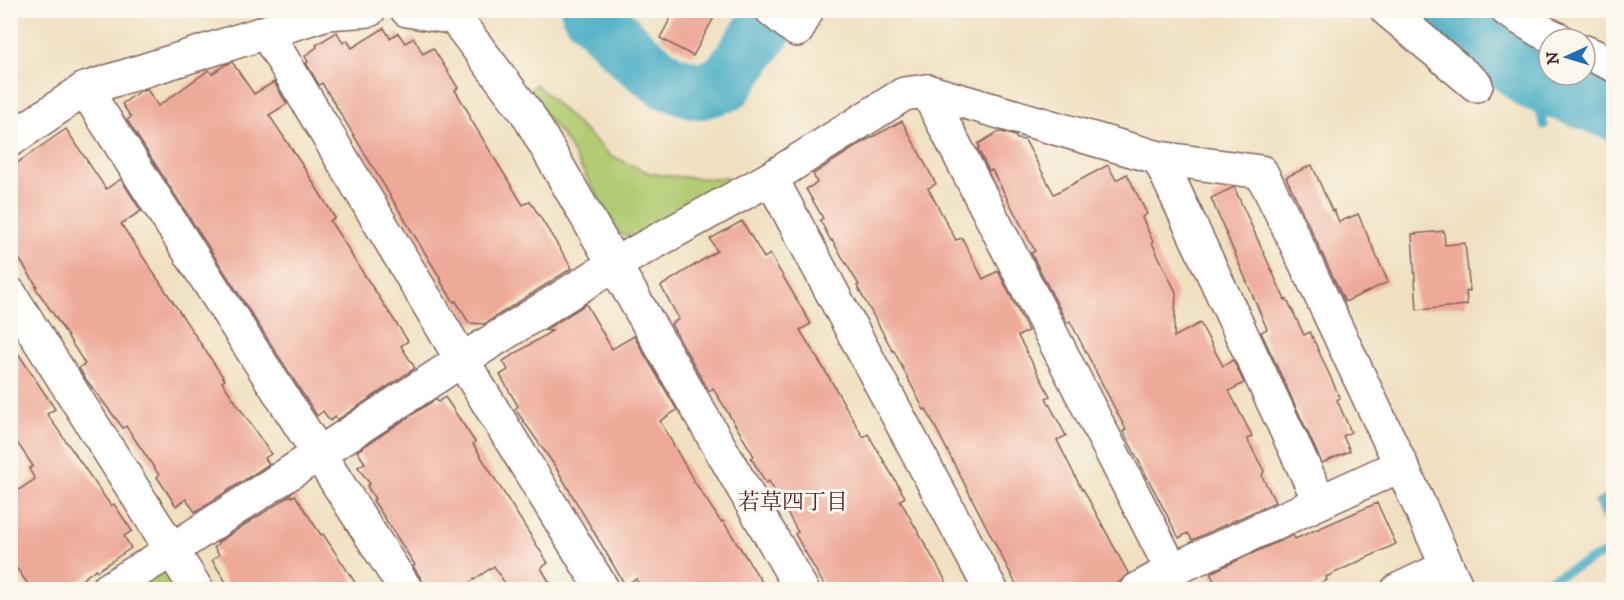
<svg xmlns="http://www.w3.org/2000/svg" width="1624" height="600" font-family="'IM FELL DW Pica','Noto Serif JP',serif">
  <rect width="100%" height="100%" fill="#fbf7ec"/>
  <filter id="ink" filterUnits="userSpaceOnUse"><feTurbulence type="fractalNoise" baseFrequency=".0167" numOctaves="2"/><feDisplacementMap in="SourceGraphic" scale="12" xChannelSelector="R" yChannelSelector="G"/><feConvolveMatrix kernelMatrix="1 2 1 2 8 2 1 2 1" color-interpolation-filters="sRGB"/></filter>
  <filter id="wash" filterUnits="userSpaceOnUse"><feTurbulence type="fractalNoise" baseFrequency=".008" numOctaves="4" result="noise"/><feDisplacementMap in="SourceGraphic" scale="24" xChannelSelector="R" yChannelSelector="G"/><feGaussianBlur stdDeviation="1.35" result="paint"/><feColorMatrix in="noise" values="0 0 0 0 0 0 0 0 0 0 0 0 0 0 0 0 0 1.4 0 .05"/><feComposite in="paint" operator="in"/></filter>
  <g filter="url(#wash)">
    <rect width="100%" height="100%" fill="#f0e0c0"/>
    <g fill="#b1cc73" stroke="#7e764f" stroke-width="1.5">
      <polygon points="536,84 610,155 629,164 650,173 670,176 714,179 726,177 730,185 637,237 620,234 565,140 528,92"/>
      <polygon points="172,550 197,590 107,590"/>
    </g>
    <polygon fill="#44acc4" stroke="#476678" stroke-width="1.5" points="1613,491 1613,541 1595,502"/>
    <g fill="none" stroke-linecap="round" stroke-linejoin="round">
      <g stroke="#44acc4" stroke-width="9">
        <polyline points="1531,81 1544,125"/>
        <polyline points="1527,590 1614,549"/>
      </g>
      <g stroke="#44acc4" stroke-width="57">
        <polyline points="589,10 635,57 668,82 699,91 725,84 777,10"/>
        <polyline points="1428,10 1492,50 1531,81 1614,112"/>
      </g>
    </g>
    <g id="blocks">
      <g fill="#ea9">
        <polygon points="675,10 718,10 693,56 660,38"/>
        <polygon points="384,28 390,38 398,33 405,43 414,38 423,54 433,48 458,88 455,90 470,115 470,118 523,205 530,201 572,268 484,324 469,323 456,301 454,302 441,282 442,281 322,83 319,85 306,63 308,62 305,56 317,47 316,45 337,32 343,43 347,40 352,48"/>
        <polygon points="232,62 254,94 274,82 287,104 269,115 303,166 335,218 330,221 351,253 350,253 408,341 401,346 415,368 337,420 335,417 330,421 323,411 317,416 127,120 131,117 122,104 140,91 147,89 158,106 209,70 212,74 225,65"/>
        <polygon points="902,121 936,184 928,188 956,240 962,238 983,279 998,271 1028,331 1018,336 1050,396 1046,398 1066,436 1057,440 1082,490 1083,489 1128,573 1121,581 1104,590 1019,590 926,409 924,410 894,351 893,351 857,286 859,285 832,240 831,241 820,220 823,218 806,189 817,183 813,174 865,141"/>
        <polygon points="66,129 106,189 121,179 141,211 121,224 225,380 222,382 271,454 265,458 269,464 195,512 186,499 176,506 157,477 159,475 126,426 123,428 85,378 79,368 85,364 60,324 35,287 37,286 10,245 10,168"/>
        <polygon points="1002,132 1015,136 1017,139 1025,140 1054,194 1108,165 1116,180 1127,174 1147,214 1142,217 1153,242 1152,243 1176,292 1174,337 1200,323 1223,366 1233,360 1244,383 1229,391 1252,436 1247,439 1264,471 1262,476 1275,502 1192,540 1188,533 1179,538 1123,431 1126,430 1070,321 1067,323 1031,253 1035,251 992,170 989,171 978,149 980,147 978,144 996,133"/>
        <polygon points="1312,165 1332,211 1334,210 1339,222 1358,214 1388,282 1345,302 1286,177"/>
        <polygon points="1234,187 1285,300 1287,299 1304,335 1310,332 1340,398 1337,400 1351,432 1343,436 1350,451 1322,463 1261,332 1267,329 1211,198"/>
        <polygon points="742,221 764,258 770,254 811,324 800,330 830,379 863,437 868,434 905,497 900,500 951,590 827,590 795,534 798,532 769,481 766,483 751,458 754,456 713,388 709,391 671,324 679,319 661,286 717,251 710,239"/>
        <polygon points="1444,231 1445,245 1465,243 1470,291 1466,291 1467,305 1417,310 1412,234"/>
        <polygon points="586,304 612,349 634,336 677,410 660,421 694,481 721,522 723,521 767,590 642,590 636,579 625,585 555,466 515,409 518,406 500,375 508,370 503,361 552,331 545,330"/>
        <polygon points="10,341 55,409 47,414 111,506 114,504 132,531 124,536 131,548 97,571 96,569 68,590 32,590 10,559 10,496 35,479 29,469 33,466 10,432"/>
        <polygon points="445,397 475,442 473,444 548,563 541,568 554,590 509,590 494,566 459,590 425,590 422,580 413,566 415,565 373,500 375,499 367,486 370,484 358,467 365,463 357,451 436,399 438,402"/>
        <polygon points="291,495 292,497 295,495 321,535 323,534 360,590 231,590 212,560 219,555 214,547 218,545 217,543"/>
        <polygon points="1377,503 1396,544 1326,577 1327,580 1306,590 1219,590 1210,573 1293,535 1295,539"/>
      </g>
    </g>
  </g>
  <g filter="url(#ink)">
    <use href="#blocks" fill-opacity="0" stroke="#84635f" stroke-width="1.5"/>
    <g fill="none" stroke-linecap="round" stroke-linejoin="round">
      <g stroke="#84635f" stroke-width="36">
        <g id="street">
          <polyline points="407,10 455,18 527,113 802,590"/>
          <polyline points="772,10 797,30 807,10"/>
          <polyline points="1387,10 1476,85"/>
          <polyline points="1507,10 1539,30 1558,39"/>
          <polyline points="266,32 462,360 603,590"/>
          <polyline points="1585,52 1614,65"/>
          <polyline points="85,89 406,590"/>
          <polyline points="927,91 1172,570"/>
          <polyline points="10,140 85,89 327,13 369,10"/>
          <polyline points="1159,158 1320,502"/>
          <polyline points="771,178 991,590"/>
          <polyline points="10,294 197,590"/>
          <polyline points="107,590 172,550 462,360 615,264 771,178 904,94 927,91 1159,158 1261,172 1286,222 1401,465 1458,590"/>
          <polyline points="1137,590 1172,570 1401,465"/>
          <polyline points="1398,590 1447,567"/>
        </g>
      </g>
      <use href="#street" stroke="#fff" stroke-width="33"/>
    </g>
  </g>
  <g text-anchor="middle" dominant-baseline="central" stroke-width="6" stroke-linejoin="round" paint-order="stroke">
    <g font-size="22" fill="#4a1f2b" stroke="#fbf7ec">
      <text x="793" y="502">若草四丁目</text>
    </g>
  </g>
  <rect width="1624" height="600" fill="none" stroke="#fbf7ec" stroke-width="36"/>
  <g transform="translate(1567 57) rotate(266)"><circle r="28" fill="#fbf7ec" stroke="#b4a19f" stroke-width="1.5"/>
  <path d="M0-4.5L10 22L0 15L-10 22Z" fill="#1f6fb2"/>
  <text y="-9" font-size="16" font-weight="bold" text-anchor="middle" fill="#4a1f2b">N</text>
  </g>
</svg>
